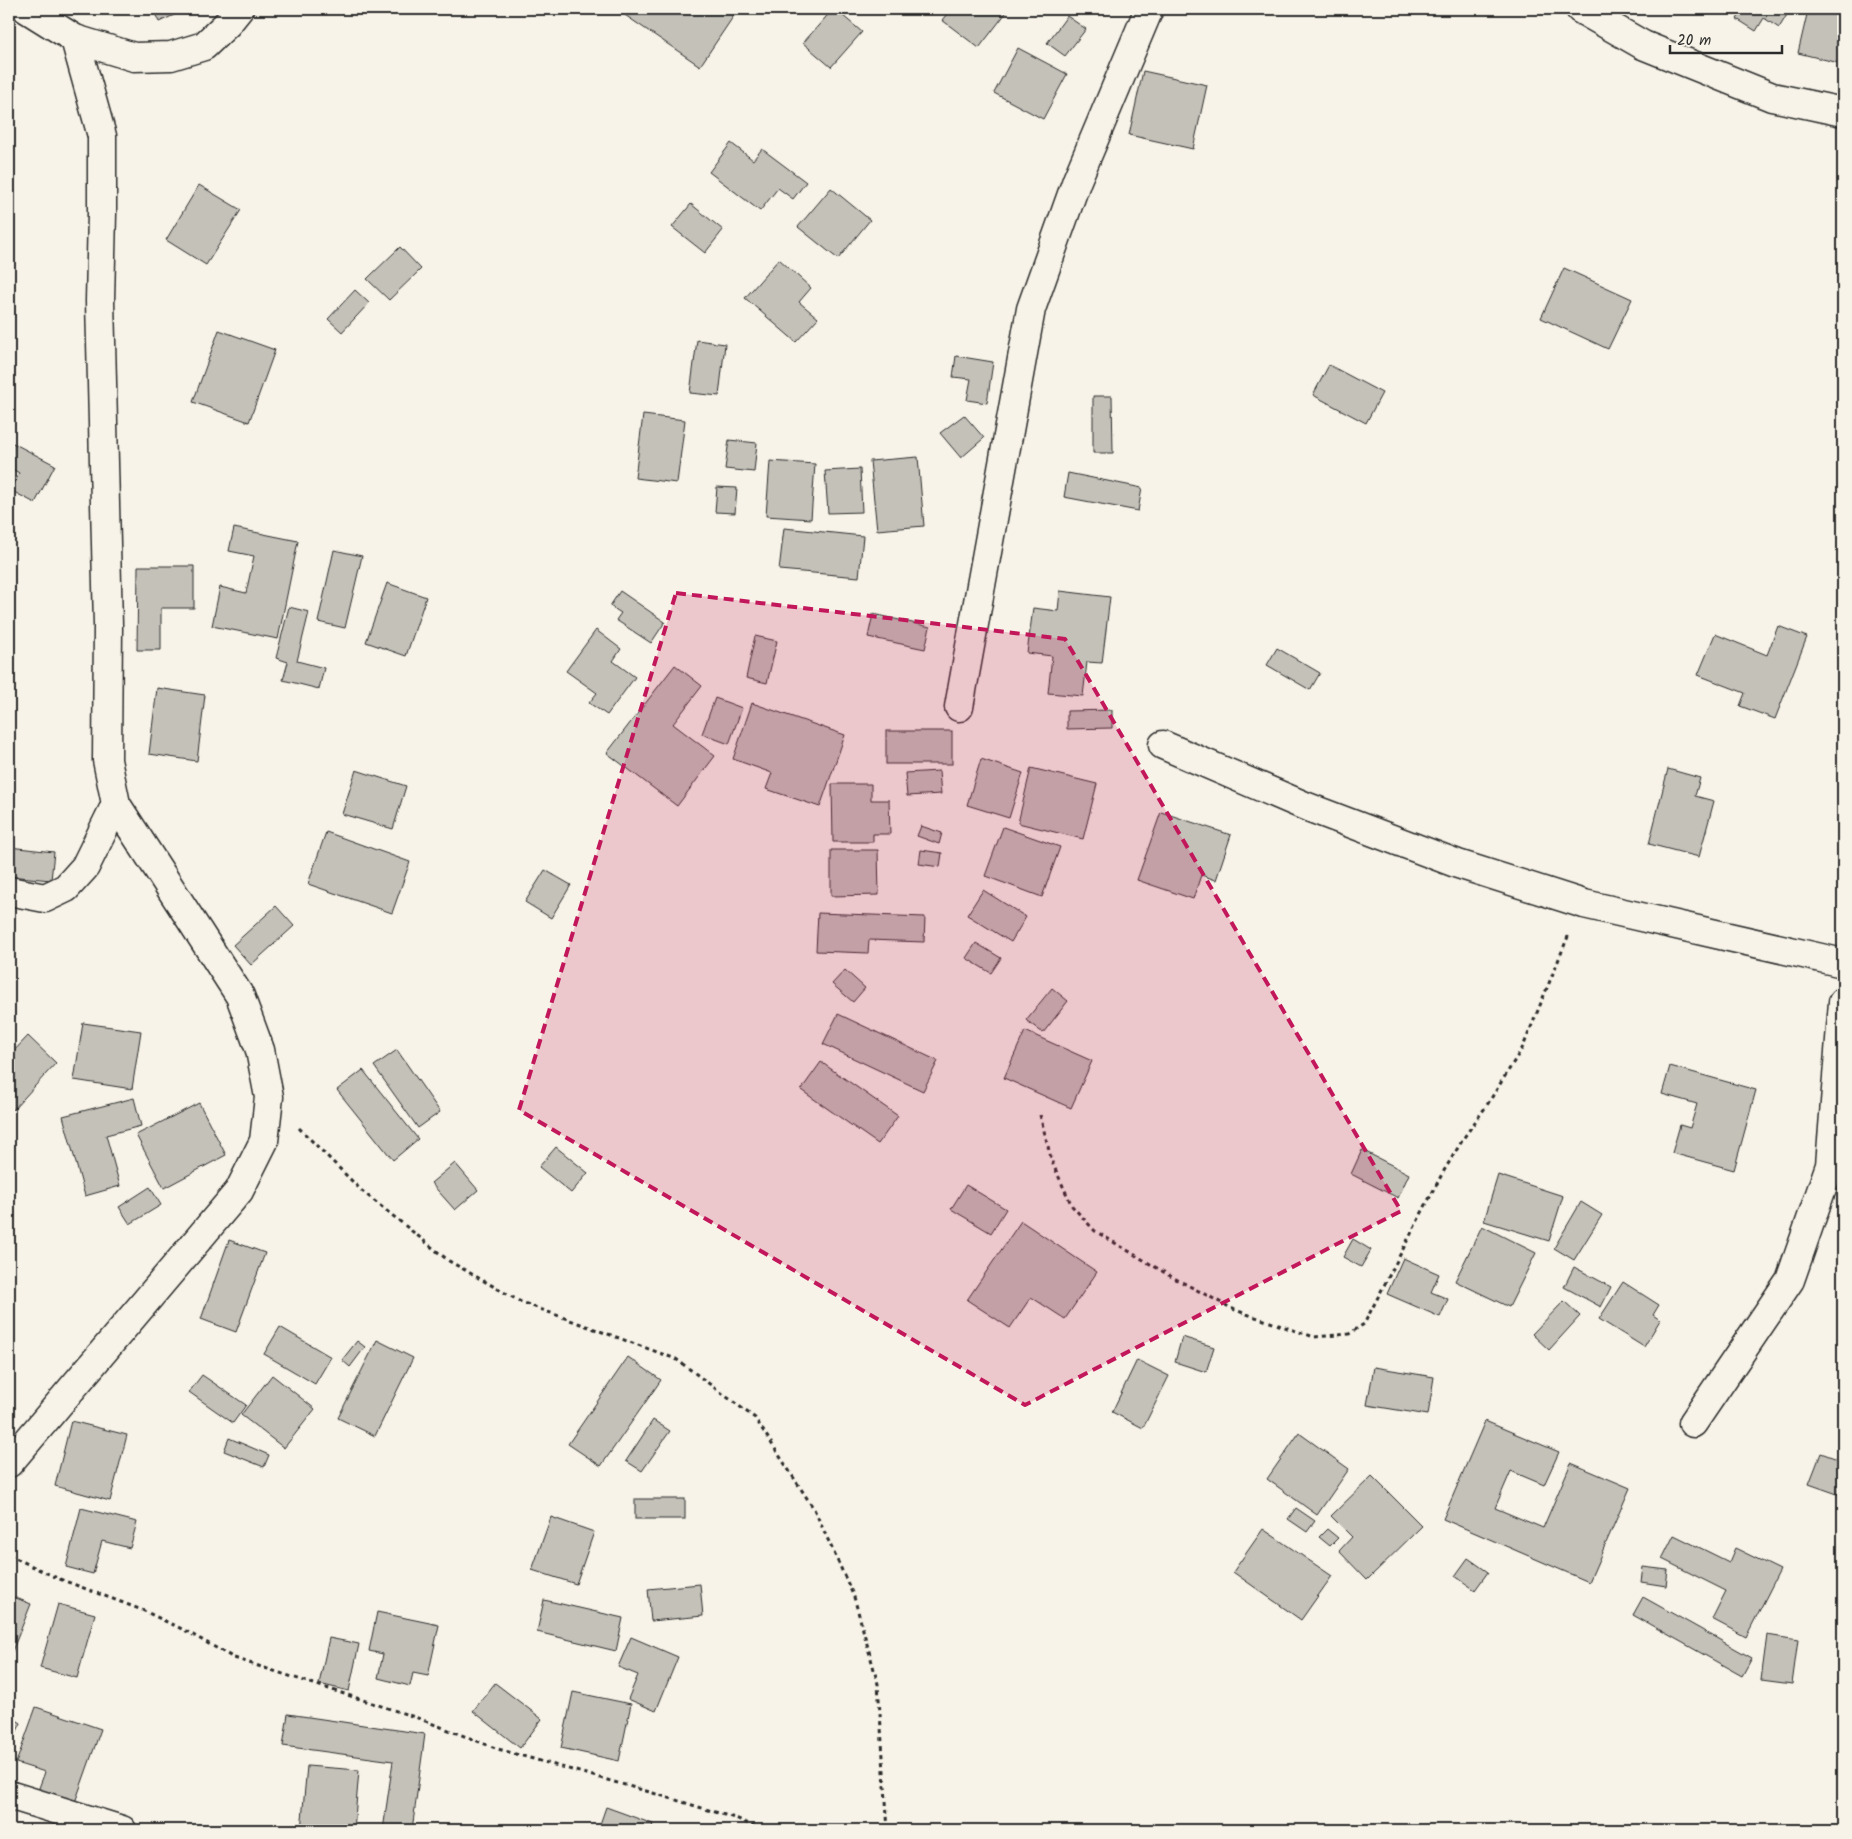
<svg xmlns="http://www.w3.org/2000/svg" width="1852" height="1839" font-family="Kalam,sans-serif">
  <rect width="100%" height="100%" fill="#f7f3e8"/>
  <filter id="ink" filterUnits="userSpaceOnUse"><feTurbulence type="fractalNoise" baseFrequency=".02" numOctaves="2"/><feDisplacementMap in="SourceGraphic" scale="10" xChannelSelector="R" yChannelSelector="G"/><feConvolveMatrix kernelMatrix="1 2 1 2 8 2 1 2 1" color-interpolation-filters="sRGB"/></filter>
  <g filter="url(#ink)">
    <g fill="#c4c1b9" stroke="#2b2b2b">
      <polygon points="153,9 187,9 159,22"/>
      <polygon points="616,9 733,9 737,11 700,66"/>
      <polygon points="833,9 835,9 862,32 831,67 803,43"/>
      <polygon points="951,9 1009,9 979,48 942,20"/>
      <polygon points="1744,9 1782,9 1788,13 1779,28 1764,18 1756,31 1737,19"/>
      <polygon points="1820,9 1843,9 1843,64 1798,53 1808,10 1819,13"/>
      <polygon points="1067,16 1086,29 1065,56 1047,43"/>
      <polygon points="1018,48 1067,74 1043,119 994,93"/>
      <polygon points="1143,71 1207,85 1193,149 1129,135"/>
      <polygon points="731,143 753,160 762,149 806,182 793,199 778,188 760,211 709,172"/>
      <polygon points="199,185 241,210 206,265 166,240"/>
      <polygon points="831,188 870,220 838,259 798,227"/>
      <polygon points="691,204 723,230 705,253 672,227"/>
      <polygon points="400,247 421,269 389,300 367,279"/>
      <polygon points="779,259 811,288 799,302 818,318 796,342 745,298"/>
      <polygon points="1564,268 1632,299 1608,349 1541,318"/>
      <polygon points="355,290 369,303 342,332 328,319"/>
      <polygon points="219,330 275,350 249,422 193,402"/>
      <polygon points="697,340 725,344 719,396 690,393"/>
      <polygon points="956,356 993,362 987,403 967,400 971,379 953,377"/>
      <polygon points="1329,365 1382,393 1366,423 1313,395"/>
      <polygon points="1093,396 1112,396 1113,453 1093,453"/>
      <polygon points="643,415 685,420 677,483 635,478"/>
      <polygon points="964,415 984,438 961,458 940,433"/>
      <polygon points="729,440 757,443 754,472 725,469"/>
      <polygon points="9,441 55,465 35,503 10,490 19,473 9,467"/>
      <polygon points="918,457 924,526 877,530 870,461"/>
      <polygon points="770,461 815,464 811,519 766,516"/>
      <polygon points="860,469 862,512 828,513 825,471"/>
      <polygon points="1068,473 1142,488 1138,511 1064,497"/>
      <polygon points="717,487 737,488 735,513 715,512"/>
      <polygon points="234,528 298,541 278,639 212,626 220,587 246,593 254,556 229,551"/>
      <polygon points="784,528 863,536 859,577 779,570"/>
      <polygon points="334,550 362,556 345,628 318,622"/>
      <polygon points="138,566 194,566 194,608 161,608 161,650 137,650"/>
      <polygon points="387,583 426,597 406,656 366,642"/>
      <polygon points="620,591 665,622 651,643 616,620 621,613 610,606"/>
      <polygon points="1060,591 1110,597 1102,663 1087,662 1083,696 1048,693 1052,656 1027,653 1033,608 1058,611"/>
      <polygon points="289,607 309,612 297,661 324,668 319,689 283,680 288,662 276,658"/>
      <polygon points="873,614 930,627 925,649 868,637"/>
      <polygon points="1778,626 1807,637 1775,719 1740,706 1745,693 1698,675 1715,634 1767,655"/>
      <polygon points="596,630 621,649 613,661 635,677 607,715 589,703 597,693 566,671"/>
      <polygon points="755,636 777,641 767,683 746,678"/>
      <polygon points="1277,648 1320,673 1310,690 1267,665"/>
      <polygon points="675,665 702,686 673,724 715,756 677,806 607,753"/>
      <polygon points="157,688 205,695 197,761 149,754"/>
      <polygon points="715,698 742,708 729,744 702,734"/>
      <polygon points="752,703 845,735 820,807 766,789 772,773 733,759"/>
      <polygon points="1112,710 1112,728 1067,729 1067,711"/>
      <rect x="886" y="731" width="66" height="33"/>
      <polygon points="981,759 1023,773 1009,818 967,805"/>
      <polygon points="1031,768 1097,784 1083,839 1018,823"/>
      <polygon points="1668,769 1700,778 1695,796 1714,801 1699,857 1649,844"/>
      <polygon points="356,770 406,786 393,829 342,814"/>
      <polygon points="939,771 941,794 907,796 905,773"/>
      <polygon points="832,784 871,784 871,800 889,800 890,834 873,834 873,842 833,842"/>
      <polygon points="1161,812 1231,835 1216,880 1201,875 1193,899 1137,880"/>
      <polygon points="921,826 942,833 939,844 917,836"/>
      <polygon points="1003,827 1060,847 1042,897 985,876"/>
      <polygon points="326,832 410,862 392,913 308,884"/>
      <polygon points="9,847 54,852 51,880 9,876"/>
      <polygon points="831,850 878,850 879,895 831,896"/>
      <polygon points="921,850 942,853 940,867 919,864"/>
      <polygon points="545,870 571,885 551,918 525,902"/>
      <polygon points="983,890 1026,917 1011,942 967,915"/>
      <polygon points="276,906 294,926 251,965 233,945"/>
      <polygon points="818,913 925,917 924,942 869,940 868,953 816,951"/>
      <polygon points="976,943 1001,958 991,973 966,958"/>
      <polygon points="845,970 865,988 853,1002 832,984"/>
      <polygon points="1052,988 1068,1001 1043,1033 1026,1020"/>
      <polygon points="838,1014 938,1061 923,1091 823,1044"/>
      <polygon points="83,1023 141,1031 132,1089 74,1080"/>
      <polygon points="1025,1031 1092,1061 1071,1108 1004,1078"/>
      <polygon points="28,1036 56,1063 13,1110 9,1106 9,1056"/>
      <polygon points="397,1050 440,1112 418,1128 374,1066"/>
      <polygon points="821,1062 898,1116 878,1144 801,1090"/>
      <polygon points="1670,1066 1756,1090 1734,1170 1672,1153 1680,1125 1690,1128 1697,1104 1662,1094"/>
      <polygon points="363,1070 418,1139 393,1160 337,1090"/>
      <polygon points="134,1098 141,1126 106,1135 120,1186 85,1196 63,1116"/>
      <polygon points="199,1103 226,1155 164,1188 136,1135"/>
      <polygon points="556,1147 588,1173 571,1193 539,1167"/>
      <polygon points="1362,1150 1409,1174 1398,1198 1351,1174"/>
      <polygon points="455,1163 478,1190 455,1210 431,1183"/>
      <polygon points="1498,1175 1563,1196 1549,1241 1484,1221"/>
      <polygon points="966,1185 1006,1209 991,1233 951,1209"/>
      <polygon points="150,1187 161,1205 130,1224 119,1207"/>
      <polygon points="1581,1202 1602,1215 1574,1260 1554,1248"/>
      <polygon points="1021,1221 1097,1272 1065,1319 1031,1297 1010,1328 967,1300"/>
      <polygon points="1482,1226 1536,1253 1509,1307 1455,1281"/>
      <polygon points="1353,1239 1371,1250 1361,1267 1343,1257"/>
      <polygon points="229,1240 265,1253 236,1332 201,1319"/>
      <polygon points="1403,1258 1439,1274 1431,1292 1448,1299 1440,1317 1387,1294"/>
      <polygon points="1574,1267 1611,1287 1601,1307 1564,1287"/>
      <polygon points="1623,1282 1659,1305 1653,1315 1660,1320 1644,1347 1599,1319"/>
      <polygon points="1564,1301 1580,1316 1549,1350 1532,1334"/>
      <polygon points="280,1327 331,1357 315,1384 264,1354"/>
      <polygon points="1182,1337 1214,1347 1206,1372 1175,1362"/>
      <polygon points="377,1340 413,1358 375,1436 338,1418"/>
      <polygon points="357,1341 365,1347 350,1367 342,1360"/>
      <polygon points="628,1357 661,1380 601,1466 568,1444"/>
      <polygon points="1137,1360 1169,1376 1143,1428 1112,1412"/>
      <polygon points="1374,1367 1434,1377 1428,1415 1367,1405"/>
      <polygon points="202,1375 246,1405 233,1423 189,1392"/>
      <polygon points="272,1375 315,1409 284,1448 241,1415"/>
      <polygon points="653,1420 670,1431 642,1471 626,1461"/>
      <polygon points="71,1421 127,1435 110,1501 55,1486"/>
      <polygon points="1485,1421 1559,1452 1544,1485 1511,1471 1495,1508 1543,1528 1571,1463 1630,1488 1589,1582 1443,1519"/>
      <polygon points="1299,1433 1349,1469 1317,1515 1267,1479"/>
      <polygon points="229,1438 269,1455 264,1467 224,1451"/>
      <polygon points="1821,1453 1843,1461 1843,1496 1809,1484"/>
      <polygon points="1372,1476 1422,1526 1367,1580 1339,1551 1352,1537 1331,1516"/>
      <rect x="635" y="1499" width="50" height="20"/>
      <polygon points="81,1508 137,1522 130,1548 102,1541 93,1574 66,1567"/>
      <polygon points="1296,1508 1315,1521 1307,1532 1288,1519"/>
      <polygon points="551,1517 594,1532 576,1584 532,1570"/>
      <polygon points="1263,1529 1332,1576 1301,1620 1233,1572"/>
      <polygon points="1327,1529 1338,1538 1330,1546 1319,1537"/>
      <polygon points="1674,1535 1729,1562 1735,1548 1780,1570 1746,1637 1712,1619 1726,1591 1662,1559"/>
      <polygon points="1468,1558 1488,1572 1475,1590 1455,1576"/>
      <polygon points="1643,1567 1668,1570 1666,1586 1641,1582"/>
      <polygon points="700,1584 703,1616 651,1621 648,1589"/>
      <polygon points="9,1595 31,1604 9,1659"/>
      <polygon points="1643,1597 1752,1658 1742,1676 1633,1615"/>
      <polygon points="544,1600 623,1618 616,1651 537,1632"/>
      <polygon points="58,1604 95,1614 77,1678 40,1668"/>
      <polygon points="377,1612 439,1625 428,1676 413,1673 410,1686 378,1678 383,1654 369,1651"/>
      <polygon points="1767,1635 1798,1640 1792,1684 1761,1680"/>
      <polygon points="631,1637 678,1657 656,1711 628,1699 638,1675 618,1667"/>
      <polygon points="329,1638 359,1644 349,1691 319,1684"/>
      <polygon points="495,1683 542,1719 520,1748 473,1711"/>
      <polygon points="573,1692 631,1704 619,1761 561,1748"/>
      <polygon points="36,1707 101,1729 73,1808 36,1796 45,1772 16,1763"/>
      <polygon points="288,1714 425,1734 412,1830 383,1830 393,1761 283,1746"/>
      <polygon points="13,1718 21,1723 13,1739 9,1737 9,1726"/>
      <polygon points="307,1766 359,1770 354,1830 301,1830"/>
      <polygon points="606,1807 653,1824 651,1830 598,1830"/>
      <polygon points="1836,1825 1836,1830 1788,1830 1788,1829"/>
    </g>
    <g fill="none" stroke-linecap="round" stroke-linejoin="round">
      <g stroke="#2b2b2b" stroke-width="31">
        <g id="street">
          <polyline points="1580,9 1643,45 1772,97 1843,112"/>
          <polyline points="75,39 134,57 171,56 204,46 227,24 239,9"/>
          <polyline points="959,707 1031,309 1077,180 1149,9"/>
          <polyline points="1163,745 1305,806 1458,864 1584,904 1843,963"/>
          <polyline points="9,891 45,898 66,888 85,867 116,804"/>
          <polyline points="1693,1423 1790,1280 1830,1165 1843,1002"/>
          <polyline points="9,1463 239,1191 264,1141 269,1097 260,1050 240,996 116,804 107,760 108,625 100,301 102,213 102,136 75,39 27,9"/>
          <polyline points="9,1795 122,1830"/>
        </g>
      </g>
      <g stroke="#2b2b2b" stroke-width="3" stroke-dasharray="4 4" stroke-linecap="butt">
        <polyline points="1040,1115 1052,1162 1072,1206 1095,1231 1172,1277 1235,1310 1314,1337 1349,1334 1364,1324 1442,1174 1465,1136 1487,1105 1523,1047 1569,934"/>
        <polyline points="299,1128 362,1191 449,1261 521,1302 676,1359 755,1418 814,1509 854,1597 878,1684 888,1830"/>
        <polyline points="9,1555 57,1578 142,1610 186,1631 234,1658 415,1717 498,1749 653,1793 738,1819 762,1830"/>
      </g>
      <use href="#street" stroke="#f7f3e8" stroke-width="28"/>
    </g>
  </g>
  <path fill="#c2185b" fill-opacity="0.2" stroke="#c2185b" stroke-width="4" stroke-dasharray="10 6" stroke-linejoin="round" d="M676,593L1065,639L1401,1211L1025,1405L519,1110Z"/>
  <rect width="1852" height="1839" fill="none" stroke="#f7f3e8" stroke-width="30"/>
  <rect x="15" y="15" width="1822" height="1809" fill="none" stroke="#2b2b2b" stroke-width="2" filter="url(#ink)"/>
  <path d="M1670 45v8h112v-8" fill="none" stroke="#2b2b2b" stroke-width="2.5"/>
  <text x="1677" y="45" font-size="15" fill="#2b2b2b" stroke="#f7f3e8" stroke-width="4" paint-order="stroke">20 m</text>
</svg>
